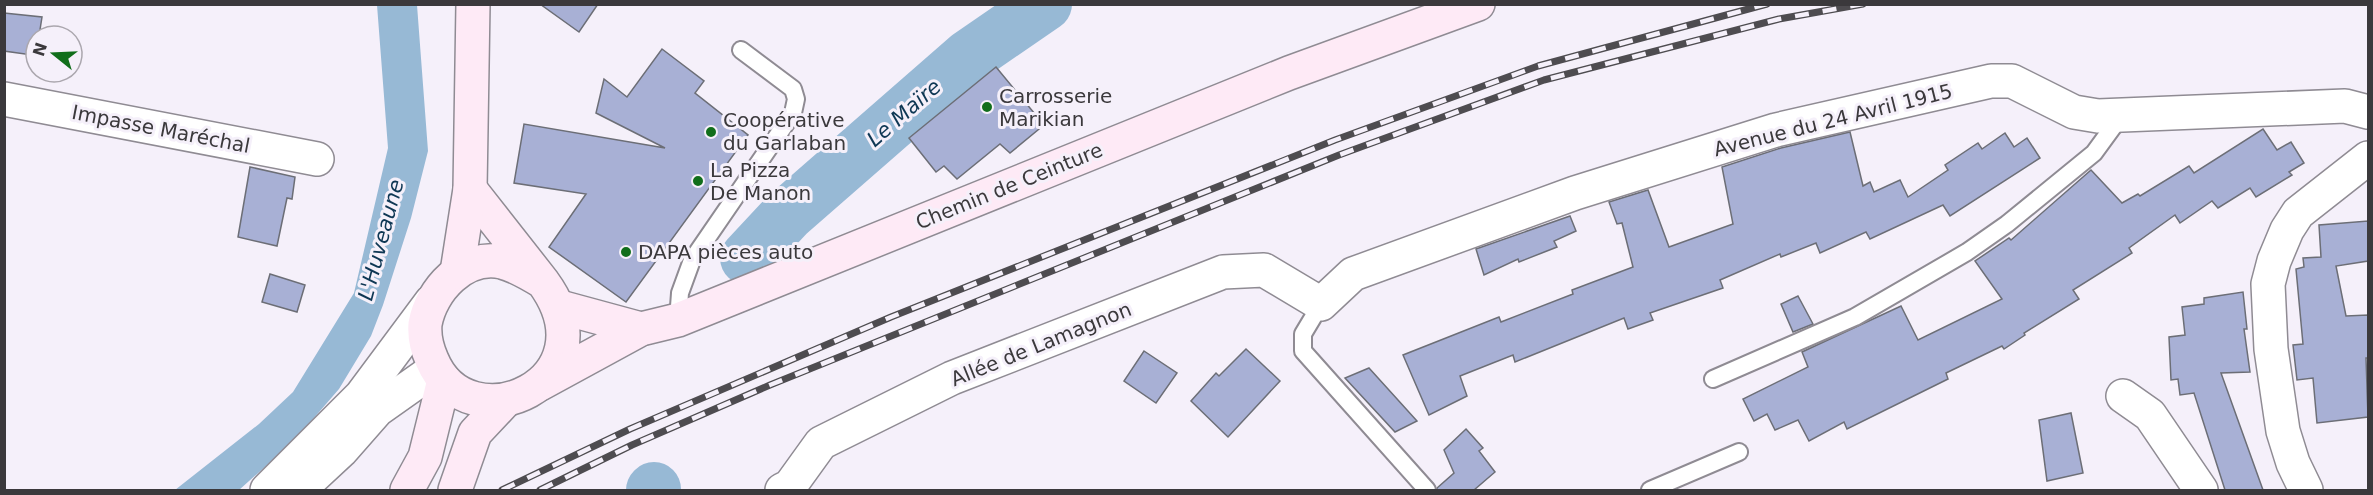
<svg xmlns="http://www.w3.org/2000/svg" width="2373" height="495" font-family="'DejaVu Sans',sans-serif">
  <rect width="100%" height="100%" fill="#f5f0fa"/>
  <polygon fill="#97b9d5" points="377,5 417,5 428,151 411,218 383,305 371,336 339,389 294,441 239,490 175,490 259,424 293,392 354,293 388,148"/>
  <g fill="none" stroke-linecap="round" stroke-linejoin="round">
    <g stroke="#97b9d5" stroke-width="54">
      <polyline points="747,258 787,215 968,57 1045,4"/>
      <polyline points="653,490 654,489"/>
    </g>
  </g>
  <g fill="#a8b0d5" stroke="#6c6e76" stroke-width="1.5">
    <polygon points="540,4 598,4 579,32"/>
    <polygon points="4,13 42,17 39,36 36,36 36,44 33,44 32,55 4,51"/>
    <polygon points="662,49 704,81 695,93 748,135 626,302 549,247 586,194 514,183 524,124 665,148 596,113 604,79 627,97"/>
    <polygon points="996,67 1044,125 1010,153 1000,144 957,179 944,166 936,172 909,138"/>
    <polygon points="2263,129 2277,150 2291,142 2304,163 2289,172 2292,175 2256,197 2250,188 2218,208 2212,201 2180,223 2175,215 2129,248 2132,253 2073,290 2079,299 2024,333 2025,335 2004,349 2002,346 1946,373 1948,379 1847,429 1844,422 1809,441 1798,420 1775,430 1767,414 1754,421 1743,399 1808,367 1802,352 1901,306 1918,340 2002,299 1975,261 2009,238 2011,240 2091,170 2122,203 2138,194 2140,196 2189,166 2194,173"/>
    <polygon points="1850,132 1863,186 1870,182 1874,192 1900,180 1908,197 1948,170 1945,165 1978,143 1982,149 2005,133 2014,147 2027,138 2040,158 1950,216 1943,205 1870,239 1866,232 1820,253 1816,243 1781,257 1780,254 1720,280 1723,288 1650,313 1653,320 1628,329 1624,318 1515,362 1513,355 1460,376 1467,396 1429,415 1403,355 1499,317 1501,322 1573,294 1572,290 1633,267 1622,223 1617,224 1609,202 1648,190 1669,247 1733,224 1722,167 1781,148"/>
    <polygon points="250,167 295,177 292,199 287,198 277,246 238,237"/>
    <polygon points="1570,216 1576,231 1554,241 1557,247 1519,262 1518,259 1484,275 1476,249"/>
    <polygon points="2368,221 2368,261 2336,266 2346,316 2368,315 2368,358 2366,358 2368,417 2317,423 2313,378 2297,380 2293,345 2303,344 2296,269 2304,267 2303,258 2321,257 2319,225"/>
    <polygon points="270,274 305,285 297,312 262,302"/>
    <polygon points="2243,292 2247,329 2244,329 2250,372 2221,373 2263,490 2225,490 2194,393 2180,395 2178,379 2171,380 2169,337 2185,335 2182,307 2204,304 2204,298"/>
    <polygon points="1798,296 1813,324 1793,332 1781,304"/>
    <polygon points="1246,349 1280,381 1228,437 1191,401 1216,373 1219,376"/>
    <polygon points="1144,351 1177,373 1156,403 1124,381"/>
    <polygon points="1369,368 1417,421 1395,432 1345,378"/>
    <polygon points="2071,413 2083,473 2047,481 2039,420"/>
    <polygon points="1466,429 1483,448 1479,451 1495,472 1474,490 1437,490 1437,488 1454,473 1444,450"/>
  </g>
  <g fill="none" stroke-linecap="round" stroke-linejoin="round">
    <g stroke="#8f8b93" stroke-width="20">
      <g id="service">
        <polyline points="1321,304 1303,334 1303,351 1427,490"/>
        <polyline points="678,320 680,293 692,260 793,113 796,99 793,89 741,50"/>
        <polyline points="1713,379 1855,317 1967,252 2007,224 2094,153 2121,116"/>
        <polyline points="1650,490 1739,452"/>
      </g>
    </g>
    <g stroke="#8f8b93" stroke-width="36">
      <g id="minor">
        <polyline points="4,99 317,159"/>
        <polyline points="2123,396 2150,415 2201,490"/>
        <polyline points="782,490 790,486 821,443 952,378 1223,272 1264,270 1321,304 1353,274 1575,193 1776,130 1991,81 2012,81 2074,112 2098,116 2345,106 2368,112"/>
        <polyline points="2306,490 2293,463 2283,431 2271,349 2268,284 2274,261 2287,230 2298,213 2368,158"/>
      </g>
    </g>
    <g stroke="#8f8b93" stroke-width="36">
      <g id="tertiary">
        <polyline points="267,490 361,396 431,302"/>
        <polyline points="299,490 341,451 377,410 435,369"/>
      </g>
    </g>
    <g stroke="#8f8b93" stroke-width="36">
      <g id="secondary">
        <path d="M470,189L543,282C616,382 468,447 432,360C427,349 424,336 425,324C431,290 464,254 502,262C517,266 530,274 543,282"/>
        <polyline points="457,272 470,189 473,4"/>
        <polyline points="560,307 641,329"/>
        <polyline points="540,384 641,329 678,320 1289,73 1478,4"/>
        <polyline points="407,490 425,457 444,380"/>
        <polyline points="455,490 475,433 506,400"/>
      </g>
    </g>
    <use href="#service" stroke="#fff" stroke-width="16"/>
    <use href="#minor" stroke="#fff" stroke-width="33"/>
    <use href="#tertiary" stroke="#fff" stroke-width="33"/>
    <use href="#secondary" stroke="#feeaf6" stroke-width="33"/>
    <g stroke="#4e4c50" stroke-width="7">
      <g id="rail">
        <polyline points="502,490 630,429 891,317 1335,140 1538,66 1767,4"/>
        <polyline points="540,490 632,445 770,385 1339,155 1544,80 1779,19 1863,4"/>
      </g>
    </g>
    <use href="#rail" stroke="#f5f0fa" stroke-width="4.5" stroke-dasharray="14" stroke-linecap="butt"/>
  </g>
  <g fill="#116e1b" stroke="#f5f0fa" stroke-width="2">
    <circle cx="987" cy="107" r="6"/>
    <circle cx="711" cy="132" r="6"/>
    <circle cx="698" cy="181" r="6"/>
    <circle cx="626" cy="252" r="6"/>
  </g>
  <g text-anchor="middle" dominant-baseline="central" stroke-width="6" stroke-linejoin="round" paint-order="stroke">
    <g font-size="20" fill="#3b393c" stroke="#f5f0fa" text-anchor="start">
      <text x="999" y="96">Carrosserie<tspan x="999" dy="23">Marikian</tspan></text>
      <text x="723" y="120">Coopérative<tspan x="723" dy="23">du Garlaban</tspan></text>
      <text x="710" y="170">La Pizza<tspan x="710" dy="23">De Manon</tspan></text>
      <text x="638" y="252">DAPA pièces auto</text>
    </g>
    <g font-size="20" fill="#3b393c" stroke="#f5f0fa">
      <text transform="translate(1833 120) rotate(-14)">Avenue du 24 Avril 1915</text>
      <text transform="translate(161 129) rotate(11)">Impasse Maréchal</text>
      <text transform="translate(1009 186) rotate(-22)">Chemin de Ceinture</text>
      <text transform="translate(1041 344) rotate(-22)">Allée de Lamagnon</text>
    </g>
    <g font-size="21" font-style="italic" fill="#0e3754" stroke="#f5f0fa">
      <text transform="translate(904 113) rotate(-41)">Le Maïre</text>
      <text transform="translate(381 240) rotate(-75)">L'Huveaune</text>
    </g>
  </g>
  <rect width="2373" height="495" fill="none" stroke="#3b393c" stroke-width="12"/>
  <g transform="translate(54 54) rotate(288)"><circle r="28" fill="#f5f0fa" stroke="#aba7ae" stroke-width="1.5"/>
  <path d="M0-4.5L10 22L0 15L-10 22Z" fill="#116e1b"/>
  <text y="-9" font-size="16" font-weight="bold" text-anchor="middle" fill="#3b393c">N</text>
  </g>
</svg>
